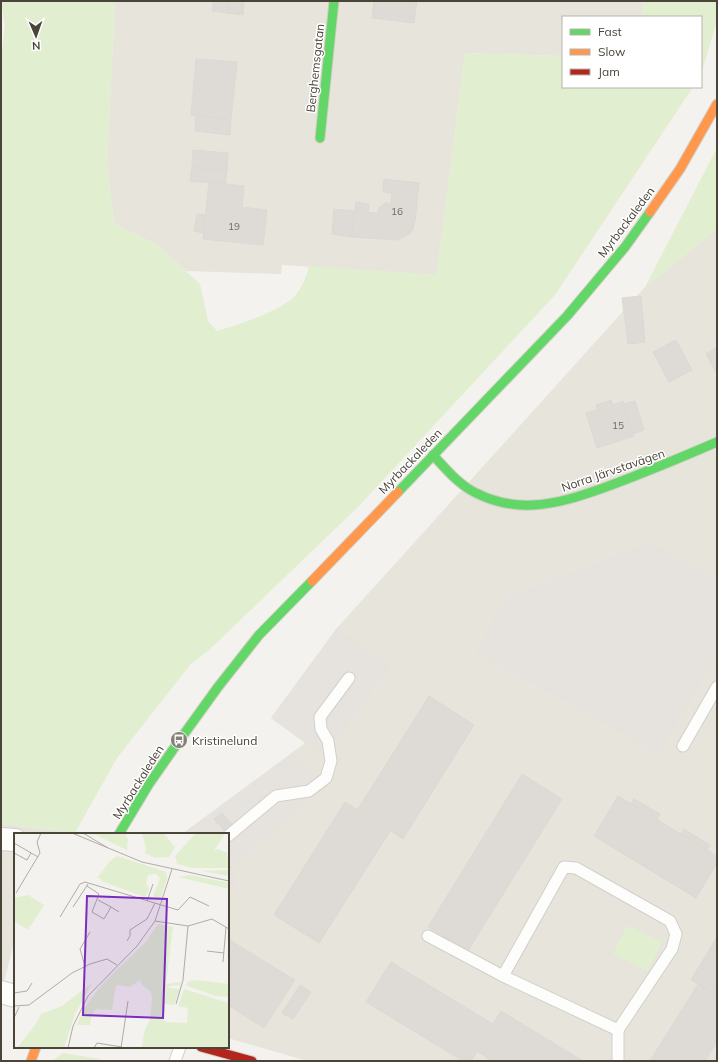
<svg xmlns="http://www.w3.org/2000/svg" width="718" height="1062" font-family="Mulish,sans-serif">
  <rect width="100%" height="100%" fill="#f4f2ee"/>
  <g fill="#e7e4dc">
    <polygon points="115,1 644,1 643,13 639,17 563,17 563,56 465,53 437,275 282,265 281,274 186,271 156,244 114,224 107,162"/>
    <polygon points="717,229 717,1061 307,1061 228,1038 228,834 182,834 305,743 271,718 337,628 645,287"/>
    <polygon points="1,824 75,833 74,834 15,834 15,938 1,994"/>
  </g>
  <g fill="#e1eecf">
    <path d="M1,1H115L107,162L114,224L156,244L200,284L208,321L217,331C243,323 270,315 292,299C300,292 307,276 309,266L437,275L465,53L563,56V87H693L555,295L358,507L209,650L190,665L117,758L75,833L1,824V59L5,25Z"/>
    <polygon points="644,1 717,1 717,21 701,74 701,17 639,17 643,13"/>
    <polygon points="717,148 717,229 645,287"/>
    <polygon points="627,925 662,942 648,971 613,954"/>
    <polygon points="63,1053 100,1059 102,1061 52,1061"/>
  </g>
  <g fill="#e6e3df">
    <polygon points="651,542 717,581 717,656 659,754 475,652 507,597"/>
    <polygon points="337,628 390,667 324,756 271,718"/>
    <polygon points="293,753 323,780 296,813 232,868 238,883 228,891 228,834 182,834"/>
  </g>
  <g fill="#dedbd6" stroke="#dcd9d4">
    <polygon points="213,1 229,1 228,13 212,11"/>
    <polygon points="229,1 244,1 243,15 228,13"/>
    <polygon points="374,1 417,1 414,23 372,18"/>
    <polygon points="196,59 237,62 231,119 191,115"/>
    <polygon points="196,116 231,119 230,135 195,131"/>
    <polygon points="193,150 228,153 227,171 192,167"/>
    <polygon points="192,167 227,171 225,184 190,181"/>
    <polygon points="384,179 419,183 415,221 413,229 409,234 398,240 352,237 356,202 369,204 368,212 378,213 379,208 385,203 391,203 392,193 383,192"/>
    <polygon points="209,182 244,186 242,207 267,210 263,245 203,239"/>
    <polygon points="334,209 355,211 352,237 332,234"/>
    <polygon points="197,214 205,215 203,233 194,231"/>
    <polygon points="641,296 645,342 628,344 622,298"/>
    <polygon points="676,340 692,370 669,382 653,352"/>
    <polygon points="717,347 717,374 706,354"/>
    <polygon points="611,400 613,405 623,401 634,436 597,448 586,413 598,410 596,405"/>
    <polygon points="635,401 644,430 633,434 624,404"/>
    <polygon points="429,696 474,725 403,839 358,809"/>
    <polygon points="522,774 562,799 468,951 428,927"/>
    <polygon points="618,796 717,856 717,863 696,898 594,836"/>
    <polygon points="634,799 660,814 657,819 631,804"/>
    <polygon points="345,802 390,831 319,943 274,915"/>
    <polygon points="222,813 235,828 227,834 214,819"/>
    <polygon points="684,829 710,845 707,850 681,834"/>
    <polygon points="717,937 717,995 691,980"/>
    <polygon points="228,939 295,980 264,1028 228,1005"/>
    <polygon points="391,962 493,1024 471,1061 463,1061 366,1002"/>
    <polygon points="698,984 717,995 717,1041 705,1061 650,1061"/>
    <polygon points="300,985 311,992 293,1019 282,1013"/>
    <polygon points="501,1011 583,1061 492,1061 477,1051"/>
  </g>
  <g fill="none" stroke-linecap="round" stroke-linejoin="round">
    <g stroke="#d2d0cb" stroke-width="13">
      <g id="lane">
        <polyline points="683,746 717,687"/>
        <polyline points="228,836 276,796 309,791 326,778 331,761 328,741 321,729 320,717 349,678"/>
        <polyline points="428,936 503,976 564,867 576,868 670,921 676,934 672,949 618,1030 618,1061"/>
        <polyline points="503,976 618,1030"/>
        <polyline points="175,1061 180,1047"/>
      </g>
    </g>
    <g stroke="#d2d0cb" stroke-width="24">
      <g id="street">
        <polyline points="1,839 15,840"/>
        <polyline points="1,992 15,996"/>
      </g>
    </g>
    <g stroke="#d3cfc5" stroke-width="11">
      <g id="fast">
        <polyline points="320,138 334,1"/>
        <path d="M433,455C446,469 459,485 476,493C494,502 513,506 533,505C558,504 583,495 606,487C644,473 680,458 717,442"/>
        <polyline points="398,492 567,316 625,247 650,212"/>
        <polyline points="119,834 149,784 179,741 218,687 259,635 312,581"/>
      </g>
    </g>
    <g stroke="#d3cfc5" stroke-width="11">
      <g id="slow">
        <polyline points="650,212 680,169 717,104"/>
        <polyline points="312,581 398,492"/>
        <polyline points="31,1061 36,1047"/>
      </g>
    </g>
    <g stroke="#d3cfc5" stroke-width="11">
      <polyline id="jam" points="201,1047 252,1061"/>
    </g>
    <use href="#lane" stroke="#fdfdfc" stroke-width="11"/>
    <use href="#street" stroke="#fdfdfc" stroke-width="22"/>
    <use href="#fast" stroke="#63d668" stroke-width="9"/>
    <use href="#slow" stroke="#ff974d" stroke-width="9"/>
    <use href="#jam" stroke="#b3261e" stroke-width="9"/>
  </g>
  <defs>
    <g id="bus-disc" transform="scale(0.9)"><circle r="9.5" fill="#868178" stroke="#fff"/><path d="M-5-6H5V4H4V6H2V4H-2V6H-4V4H-5ZM-3.5-4V0h7V-4ZM-3.5 1.2v1.5H-2V1.2ZM2 1.2v1.5H3.5V1.2Z" fill="#fff"/></g>
  </defs>
  <g fill-rule="evenodd">
    <use href="#bus-disc" x="179" y="740"/>
  </g>
  <g text-anchor="middle" dominant-baseline="central" stroke-width="3" stroke-linejoin="round" paint-order="stroke">
    <g font-size="10" fill="#706a61">
      <text x="397" y="211">16</text>
      <text x="234" y="226">19</text>
      <text x="618" y="425">15</text>
    </g>
    <g font-size="12" fill="#4b4439" stroke="#fff">
      <text transform="translate(315 68) rotate(-84)">Berghemsgatan</text>
      <text transform="translate(626 222) rotate(-53)">Myrbackaleden</text>
      <text transform="translate(410 461) rotate(-46)">Myrbackaleden</text>
      <text transform="translate(613 470) rotate(-19)">Norra Järvstavägen</text>
      <text transform="translate(138 782) rotate(-58)">Myrbackaleden</text>
    </g>
    <g font-size="12" fill="#4b4439" stroke="#fff" text-anchor="start">
      <text x="192" y="740">Kristinelund</text>
    </g>
  </g>
  <g transform="translate(14 833)">
    <rect width="215" height="215" fill="#f4f2ee"/>
    <path d="M78,0H111L114,6L113,17ZM128,0H149L161,14L155,24L141,25L131,20L132,15ZM182,0H211L200,18L204,16L213,20L215,35H178L163,31L161,23ZM103,23L152,39L153,46L146,67L139,63L146,45L142,41L134,42L132,50L135,56L131,64L87,48V46L83,45L96,28ZM215,37V43L188,38L214,37ZM176,42L215,50V56L164,44ZM14,62L30,72L14,97L0,88V65ZM144,91L159,94L152,151L167,149L166,152L155,153V155L166,156L160,172L151,171L149,186L151,189L173,190L174,175L164,173L170,156L214,170L215,215H128L130,199L136,186L138,166L137,159L128,152L126,147L116,154L102,152L98,177L82,176L78,181L76,192H63L71,174L89,150L131,110ZM181,147L215,151V164L202,163L173,153V149ZM78,150L61,181L50,215H3L22,191L27,181L48,173Z" fill="#e1eecf"/>
    <path fill="none" stroke="#b0aca6" stroke-width="1" d="M58,0L128,29L215,48M69,0L94,15M0,10L24,24M0,20L13,27L17,20M73,53L85,61L78,79L90,86L97,74L105,79M2,60L26,20L23,9L27,0M84,67L97,74M133,68L139,51M59,74L74,51M46,84L66,51L71,49L164,77L176,64L195,73M141,88L174,93L198,86L215,96M113,108L116,103V97L133,86L141,70M193,118L210,120M209,129L212,94M71,133L66,116L76,99M0,160L13,158L18,150M162,171L169,147L174,93M0,173L15,172L58,140L76,131L93,126L103,132M0,185L5,174M54,215L59,193L74,163L123,113L141,88L158,36M80,215L83,210L108,214M107,215L114,168"/>
    <path fill="#7b2cbf" fill-opacity="0.15" stroke="#7b2cbf" stroke-width="2" d="M73,63L153,66L149,185L69,182Z"/>
    <rect width="215" height="215" fill="none" stroke="#4b4439" stroke-width="2"/>
  </g>
  <rect width="718" height="1062" fill="none" stroke="#4b4439" stroke-width="4"/>
  <rect x="562" y="16" width="140" height="72" fill="#ffffff" stroke="#b7b4b0"/>
  <rect x="570" y="29" width="20" height="6" fill="#63d668" stroke="#b7b4b0"/>
  <text x="598" y="36" font-size="12" fill="#4b4439">Fast</text>
  <rect x="570" y="49" width="20" height="6" fill="#ff974d" stroke="#b7b4b0"/>
  <text x="598" y="56" font-size="12" fill="#4b4439">Slow</text>
  <rect x="570" y="69" width="20" height="6" fill="#b3261e" stroke="#b7b4b0"/>
  <text x="598" y="76" font-size="12" fill="#4b4439">Jam</text>
  <g transform="translate(36 36) rotate(178)" stroke="#ffffff" stroke-width="3" paint-order="stroke">
  <path d="M0-3L7 15L0 10L-7 15Z" fill="#4b4439"/>
  <text y="-6" font-size="11" font-weight="bold" text-anchor="middle" fill="#4b4439">N</text>
  </g>
</svg>
